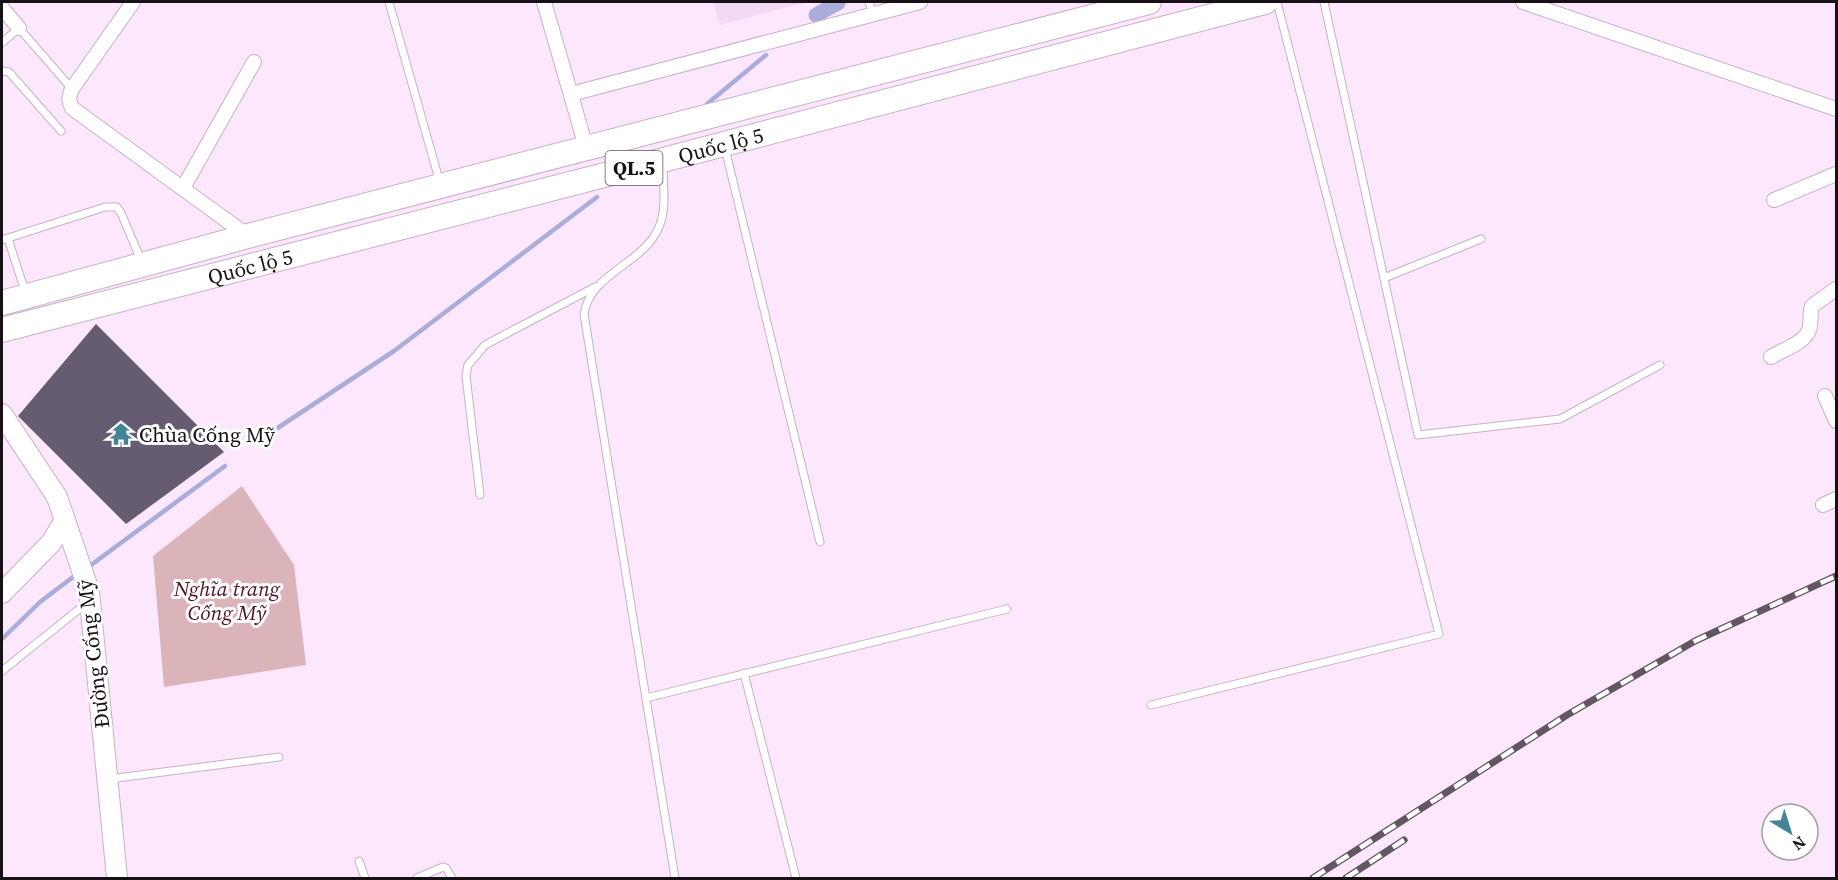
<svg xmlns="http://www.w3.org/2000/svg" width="1838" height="880" font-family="'Source Serif 4',serif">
  <rect width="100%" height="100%" fill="#fde7fc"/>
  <polygon fill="#f4d9f4" points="713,2 807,2 720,25"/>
  <polygon fill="#dbb4b9" points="242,486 294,565 306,665 164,687 153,556"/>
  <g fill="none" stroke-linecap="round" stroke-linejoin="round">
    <g stroke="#aaacda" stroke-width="4.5">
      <polyline points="707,104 766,55"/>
      <polyline points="258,441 394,351 597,197"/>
      <polyline points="87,568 225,466"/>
      <polyline points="2,639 40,602 77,574"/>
    </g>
    <polyline stroke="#aaacda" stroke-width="15" points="816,15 838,3"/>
  </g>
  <polygon fill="#655c72" points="96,324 224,452 126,524 18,416"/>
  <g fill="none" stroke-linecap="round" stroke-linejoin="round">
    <g stroke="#c6b1c6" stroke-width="9">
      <g id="lane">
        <polyline points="389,2 440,183"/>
        <polyline points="869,2 873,14"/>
        <polyline points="1324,2 1418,435 1560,419 1660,365"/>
        <polyline points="2,43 19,28 72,89"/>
        <polyline points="2,71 9,72 61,131"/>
        <polyline points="725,148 820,542"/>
        <path d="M663,166C663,185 667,209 659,227C644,264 590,273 584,314L675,878"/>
        <polyline points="8,239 25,291"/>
        <polyline points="2,240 105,207 117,207 121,213 141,260"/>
        <polyline points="1384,278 1481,239"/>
        <polyline points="480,495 466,376 468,365 485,345 595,287"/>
        <polyline points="2,671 88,602"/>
        <polyline points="744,673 796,878"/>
        <polyline points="646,698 1007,609"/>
        <polyline points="1151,705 1439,634 1277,2"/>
        <polyline points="109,779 279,757"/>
        <polyline points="359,861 365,878"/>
        <polyline points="417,878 443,867 446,868 452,878"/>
      </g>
    </g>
    <g stroke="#c6b1c6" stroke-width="16">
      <g id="street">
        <path d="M133,2L72,89C69,96 68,101 72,108L248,236"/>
        <polyline points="544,2 586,147"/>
        <polyline points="1523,2 1836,109"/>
        <polyline points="2,8 19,28"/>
        <polyline points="571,94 920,2"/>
        <polyline points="183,188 254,62"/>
        <polyline points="1774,200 1836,174"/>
        <path d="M1771,357C1782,350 1805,343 1809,330C1812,322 1809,314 1812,306L1836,289"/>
        <polyline points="1825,396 1836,421"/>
        <polyline points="1823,505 1836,499"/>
      </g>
    </g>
    <g stroke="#c6b1c6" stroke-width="22">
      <g id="secondary">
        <polyline points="2,414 57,497 89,591 117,878"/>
        <polyline points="2,593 51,543 65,520"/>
      </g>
    </g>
    <g stroke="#c6b1c6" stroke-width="26">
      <g id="highway">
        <polyline points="2,303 248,236 1149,2"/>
        <path id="s1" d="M2,330L663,160L1265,2"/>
      </g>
    </g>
    <use href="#lane" stroke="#fff" stroke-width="7"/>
    <use href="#street" stroke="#fff" stroke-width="14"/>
    <use href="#secondary" stroke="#fff" stroke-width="20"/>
    <use href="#highway" stroke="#fff" stroke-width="24"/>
    <g stroke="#625662" stroke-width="7">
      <g id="rail">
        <polyline points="1313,878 1567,715 1695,641 1836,576"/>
        <polyline points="1346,878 1404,840"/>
      </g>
    </g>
    <use href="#rail" stroke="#fff" stroke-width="4.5" stroke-dasharray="14" stroke-linecap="butt"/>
  </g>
  <defs>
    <g id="temple-bare" transform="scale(1.8)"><path d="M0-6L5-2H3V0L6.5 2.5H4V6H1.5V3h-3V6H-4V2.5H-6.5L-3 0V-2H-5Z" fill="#438496" stroke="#fff" stroke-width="2.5" paint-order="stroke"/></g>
  </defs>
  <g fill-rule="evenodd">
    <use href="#temple-bare" x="121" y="434"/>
  </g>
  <g text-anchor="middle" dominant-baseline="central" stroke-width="6" stroke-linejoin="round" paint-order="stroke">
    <rect fill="#fff" stroke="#5d585d" stroke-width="1.5" x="605.5" y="151" width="57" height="34" rx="4.5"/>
    <g font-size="20" font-weight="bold" fill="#171017">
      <text x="634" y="168">QL.5</text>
    </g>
    <g font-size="21" fill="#171017" stroke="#fff">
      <text stroke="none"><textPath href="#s1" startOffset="742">Quốc lộ 5</textPath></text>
      <text stroke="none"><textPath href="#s1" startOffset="256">Quốc lộ 5</textPath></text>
      <text transform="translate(93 654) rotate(-97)">Đường Cống Mỹ</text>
    </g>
    <g font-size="21" fill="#171017" stroke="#fff" text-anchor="start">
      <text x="139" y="434">Chùa Cống Mỹ</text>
    </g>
    <g font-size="21" font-style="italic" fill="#531223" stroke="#fff">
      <text x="227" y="588">Nghĩa trang<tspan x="227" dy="24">Cống Mỹ</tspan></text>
    </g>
  </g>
  <rect width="1838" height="880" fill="none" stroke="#171017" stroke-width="6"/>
  <g transform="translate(1790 832) rotate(142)"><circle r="28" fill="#ffffff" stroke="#a29fa2" stroke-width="1.5"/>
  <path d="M0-4.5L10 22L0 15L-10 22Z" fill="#438496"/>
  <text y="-9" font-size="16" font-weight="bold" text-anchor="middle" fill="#171017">N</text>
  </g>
</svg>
